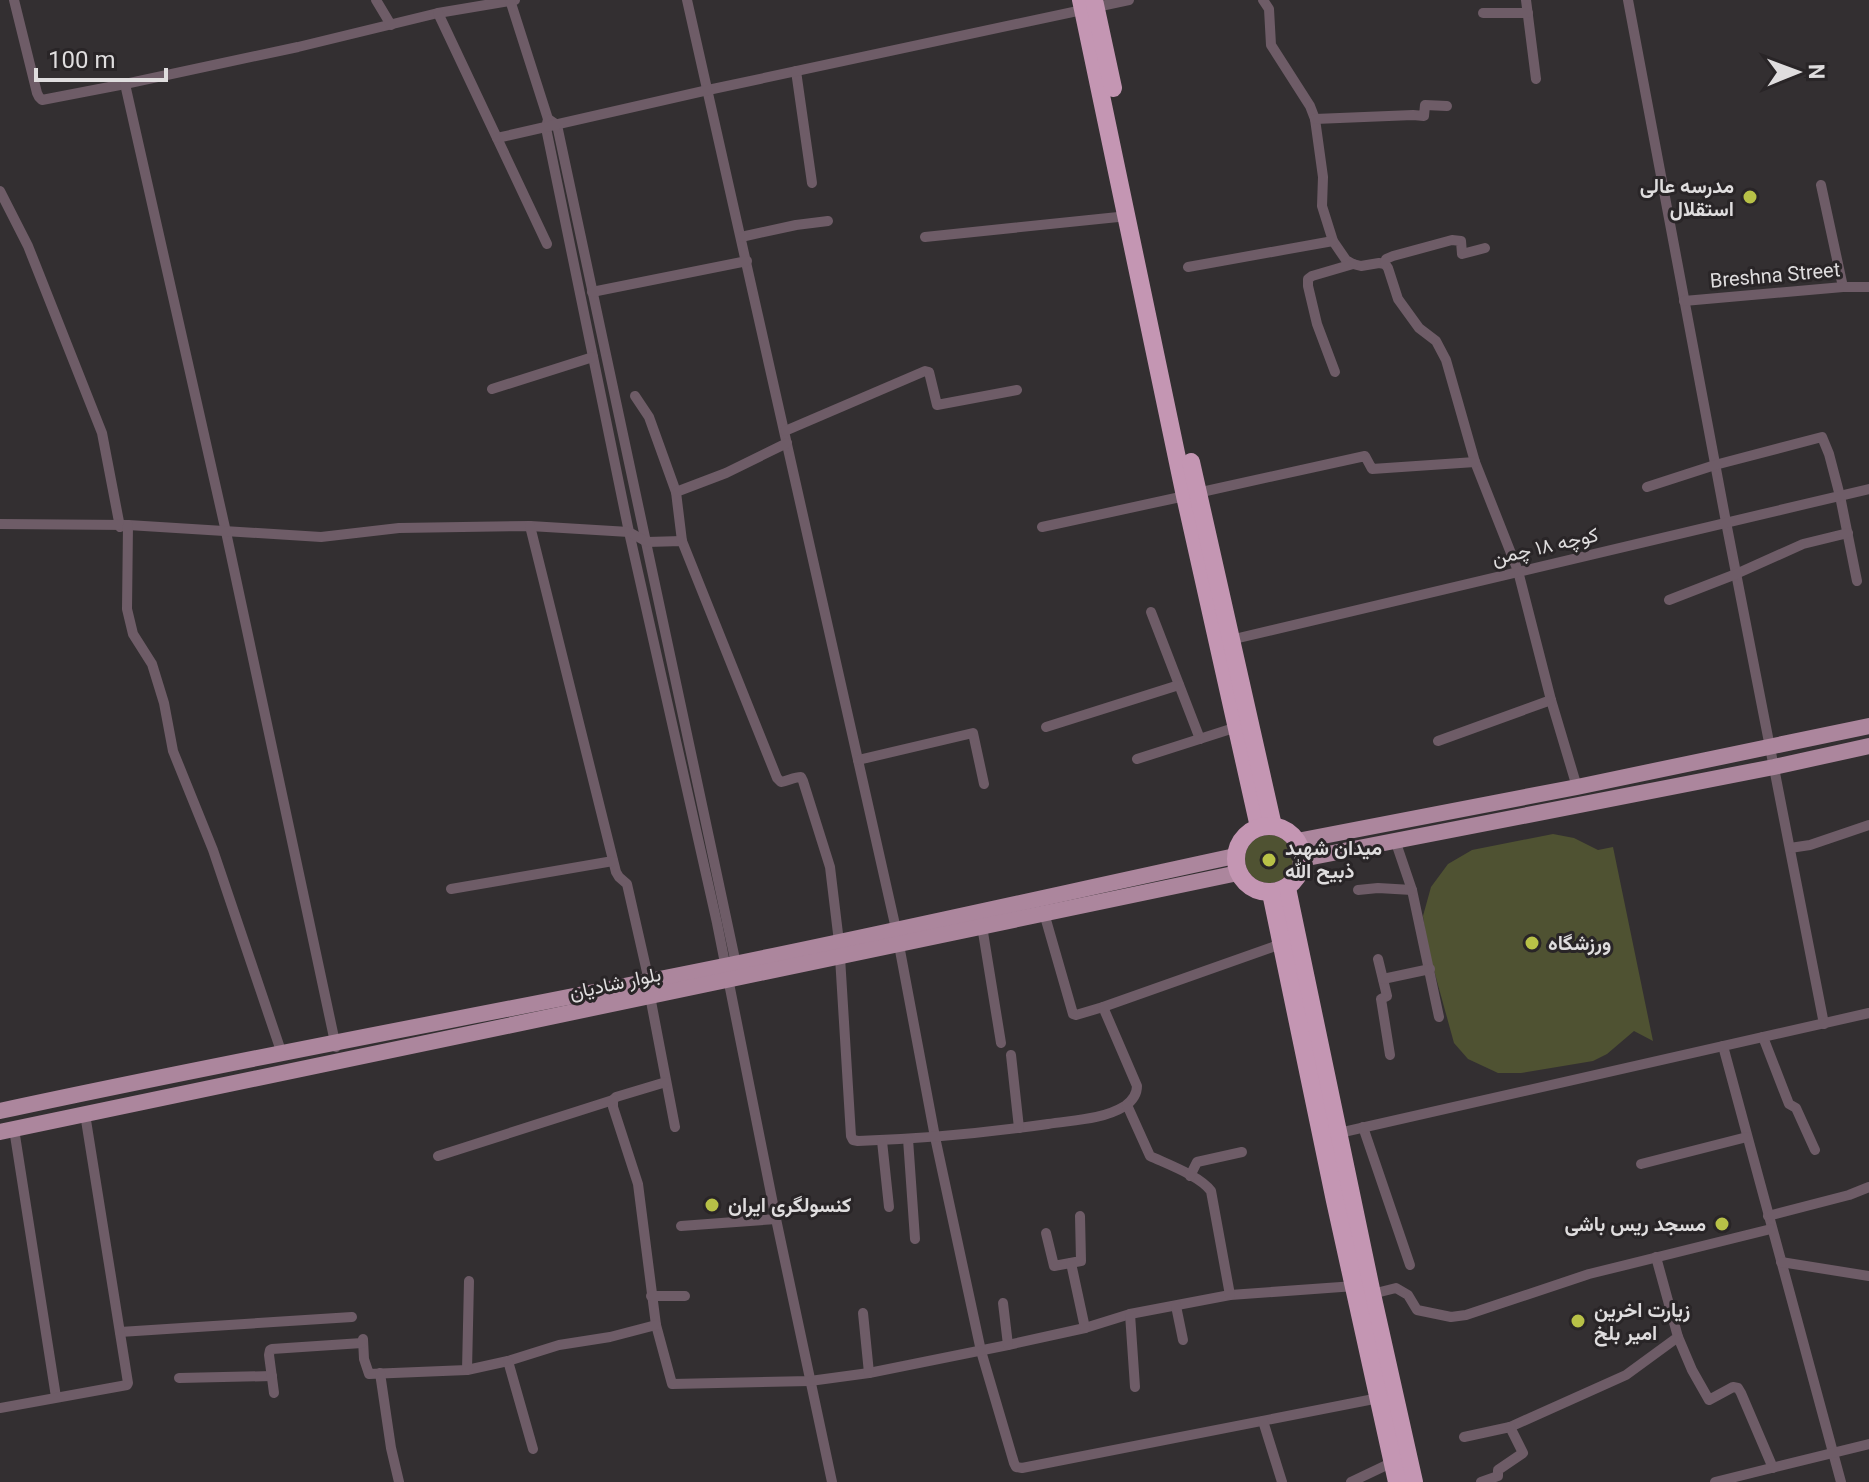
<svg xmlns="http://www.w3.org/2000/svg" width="1869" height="1482" font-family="Roboto,Vazirmatn,sans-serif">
  <rect width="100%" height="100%" fill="#332f31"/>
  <g fill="#4f5232">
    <polygon points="1553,834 1574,838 1598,850 1613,847 1653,1041 1634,1031 1607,1054 1593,1061 1521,1073 1498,1073 1468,1059 1454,1043 1427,945 1423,916 1431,887 1448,864 1472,850"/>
    <circle cx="1269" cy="859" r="24"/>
  </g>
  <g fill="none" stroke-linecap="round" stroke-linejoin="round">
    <g stroke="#6e5c67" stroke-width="10">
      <polyline points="14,0 37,93 39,97 42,100 125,84 298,47 438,13 515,0"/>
      <polyline points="376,0 391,25"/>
      <polyline points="510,0 548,119 546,128 629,532 717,923 776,1219 832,1482"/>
      <polyline points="687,0 896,929 935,1137 981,1351 1014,1463 1016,1467 1022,1468 1379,1398"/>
      <polyline points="1263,0 1269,9 1271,45 1310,106 1315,119 1323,177 1322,206 1333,241 1346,260 1353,264 1361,266 1379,263 1385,264 1388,268 1398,299 1419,328 1436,341 1446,360 1475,462 1518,571 1551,700 1577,787"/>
      <polyline points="1526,0 1536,79"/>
      <polyline points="1628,0 1726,522 1824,1024"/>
      <polyline points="438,13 547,244"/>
      <polyline points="1483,13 1528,13"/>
      <polyline points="796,71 812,183"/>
      <polyline points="125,84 226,532 336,1047"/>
      <polyline points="548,119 557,125 736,964"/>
      <polyline points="1315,119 1413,115 1424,116 1425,105 1447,106"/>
      <polyline points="497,138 708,90 1129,0"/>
      <polyline points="1821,185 1843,287"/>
      <polyline points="0,191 28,246 102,433 120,527"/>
      <polyline points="741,237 796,225 828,221"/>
      <polyline points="925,237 1128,216"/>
      <polyline points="1385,264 1386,259 1393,256 1452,240 1461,241 1462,254 1485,248"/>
      <polyline points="1188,267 1333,241"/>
      <polyline points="592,292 747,261"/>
      <polyline points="1684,301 1843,287 1869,287"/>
      <polyline points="1335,372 1317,324 1308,286 1308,279 1312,276 1353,264"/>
      <polyline points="492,389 593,357"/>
      <polyline points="635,396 649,417 676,492"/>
      <polyline points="785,431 925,371 929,372 937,405 1017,390"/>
      <polyline points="1647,487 1715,465 1822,437 1829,454 1840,496 1857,581"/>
      <polyline points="1197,493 1365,456 1372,469 1475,462"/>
      <path d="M0,524L128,525L321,537L399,528L530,526L629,532L647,542L682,541L777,778L781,782C788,781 794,777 801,777L803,781L830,867L839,942"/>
      <polyline points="128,525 127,609 133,634 152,664 164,703 173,751 213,850 282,1054"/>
      <polyline points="530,526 616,872 619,877 627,884 649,981"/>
      <polyline points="1042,527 1185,496"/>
      <polyline points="682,541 676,492 726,473 787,443"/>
      <polyline points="1669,600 1736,574 1803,544 1848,533"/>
      <polyline points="1151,612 1200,739"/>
      <polyline points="1230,640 1869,489"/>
      <polyline points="1046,727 1179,685"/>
      <polyline points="1438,741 1551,700"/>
      <polyline points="1137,759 1237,727"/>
      <polyline points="858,760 973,733 984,784"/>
      <polyline points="1395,840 1412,890 1439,1017"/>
      <polyline points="1790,848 1810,845 1869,825"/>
      <polyline points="451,889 613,861"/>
      <polyline points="1358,890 1378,888 1412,890"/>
      <polyline points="1044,913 1073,1014 1076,1015 1103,1007"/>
      <polyline points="982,926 1001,1043"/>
      <path d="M840,957L851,1136L853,1140L858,1141C921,1139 985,1133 1048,1124C1073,1120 1102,1120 1125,1106C1132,1101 1137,1094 1137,1086L1103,1007L1281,944"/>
      <polyline points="1378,959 1387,996 1381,999 1390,1055"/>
      <polyline points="1383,979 1430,969"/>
      <polyline points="650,996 675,1127"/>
      <polyline points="1763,1037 1789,1104 1796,1108 1815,1150"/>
      <polyline points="1723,1046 1841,1482"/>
      <polyline points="1011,1055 1019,1128"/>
      <polyline points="666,1082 616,1097 613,1100 613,1107 638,1184 656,1325 672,1384 810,1381 869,1373 1008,1345 1085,1328 1130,1314 1230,1295 1355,1286"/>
      <path d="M1127,1105L1150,1156C1167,1164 1200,1176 1211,1191L1230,1295"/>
      <polyline points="1363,1127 1410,1265"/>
      <polyline points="14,1129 56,1397"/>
      <polyline points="1339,1133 1869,1013"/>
      <polyline points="908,1139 915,1239"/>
      <polyline points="882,1141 889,1207"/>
      <polyline points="438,1156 613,1100"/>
      <polyline points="1641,1164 1747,1137"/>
      <polyline points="1190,1176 1197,1162 1242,1152"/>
      <polyline points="1768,1216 1849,1195 1869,1187"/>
      <polyline points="681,1226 776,1219"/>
      <polyline points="1046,1233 1054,1266 1081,1261 1080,1216"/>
      <polyline points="1781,1262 1869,1276"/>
      <polyline points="1071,1263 1085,1328"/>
      <polyline points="1370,1293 1372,1294 1396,1288 1408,1295 1417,1310 1451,1317 1466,1315 1589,1274 1771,1229"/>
      <polyline points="651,1296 685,1296"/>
      <polyline points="1003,1303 1008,1345"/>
      <polyline points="1176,1306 1183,1340"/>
      <polyline points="863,1313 869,1373"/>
      <polyline points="1130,1314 1135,1387"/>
      <polyline points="120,1332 352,1317"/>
      <polyline points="1678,1337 1692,1370 1709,1400 1733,1387 1738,1388 1741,1393 1773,1468"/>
      <polyline points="363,1339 364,1359 369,1374 467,1370 508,1361 559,1345 610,1337 656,1325"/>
      <polyline points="508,1361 533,1449"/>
      <polyline points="467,1370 469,1281"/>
      <polyline points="380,1373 391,1448 399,1482"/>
      <polyline points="179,1378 272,1376"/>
      <polyline points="274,1393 269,1355 270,1350 272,1349 362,1343"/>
      <polyline points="0,1408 127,1385 128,1383 85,1114"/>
      <polyline points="1263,1421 1282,1482"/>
      <polyline points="1464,1437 1510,1427 1626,1375 1678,1337 1656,1257"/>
      <polyline points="1351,1482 1393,1462"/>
      <polyline points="1481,1482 1498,1476 1498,1470 1523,1453 1510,1427"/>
      <polyline points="1715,1482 1869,1444"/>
    </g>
    <g stroke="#ac869d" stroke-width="16">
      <polyline points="1297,841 1577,787 1869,726"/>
      <polyline points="1302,859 1774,767 1869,746"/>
      <path d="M0,1111C244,1058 489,1014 734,964C901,930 1068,892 1235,856"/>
      <polyline points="0,1132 1238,873"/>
    </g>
    <g stroke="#c496b3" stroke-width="18">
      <polyline points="1081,0 1185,496 1259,827"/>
      <polyline points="1094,0 1113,88"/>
      <polyline points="1191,462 1273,826"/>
      <circle cx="1269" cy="859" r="33"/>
      <polyline points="1287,888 1372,1294 1414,1482"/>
      <polyline points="1271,893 1335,1201 1397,1482"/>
    </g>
  </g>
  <g fill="#b8c147" stroke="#292527" stroke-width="3">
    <circle cx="1750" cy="197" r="8"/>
    <circle cx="1269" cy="860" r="8"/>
    <circle cx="1532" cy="943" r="8"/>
    <circle cx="712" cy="1205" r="8"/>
    <circle cx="1722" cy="1224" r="8"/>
    <circle cx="1578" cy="1321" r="8"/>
  </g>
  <g text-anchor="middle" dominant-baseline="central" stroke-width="6" stroke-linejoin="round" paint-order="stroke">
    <g font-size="20" font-weight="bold" fill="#dfddde" stroke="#292527" text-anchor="start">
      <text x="1734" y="186" text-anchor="end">مدرسه عالی<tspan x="1734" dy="23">استقلال</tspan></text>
      <text x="1285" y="848">میدان شهید<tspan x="1285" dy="23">ذبیح الله</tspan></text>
      <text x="1548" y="943">ورزشگاه</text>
      <text x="728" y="1205">کنسولگری ایران</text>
      <text x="1706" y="1224" text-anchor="end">مسجد ریس باشی</text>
      <text x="1594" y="1310">زیارت اخرین<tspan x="1594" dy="23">امیر بلخ</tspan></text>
    </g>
    <g font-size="20" fill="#dfddde" stroke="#292527">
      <text transform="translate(1775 275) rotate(-5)">Breshna Street</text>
      <text transform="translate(1545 546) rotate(-13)">كوچه ١٨ چمن</text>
      <text transform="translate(615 983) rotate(-12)">بلوار شادیان</text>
    </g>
  </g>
  <g transform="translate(1797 72) rotate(89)" stroke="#292527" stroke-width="6" paint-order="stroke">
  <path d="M0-6L14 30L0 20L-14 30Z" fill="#dfddde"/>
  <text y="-12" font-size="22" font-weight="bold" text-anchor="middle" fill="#dfddde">N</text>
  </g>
  <path d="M36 68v12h130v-12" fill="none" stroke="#dfddde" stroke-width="4"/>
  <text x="48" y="68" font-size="24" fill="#dfddde" stroke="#292527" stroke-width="6" paint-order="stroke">100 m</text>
</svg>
